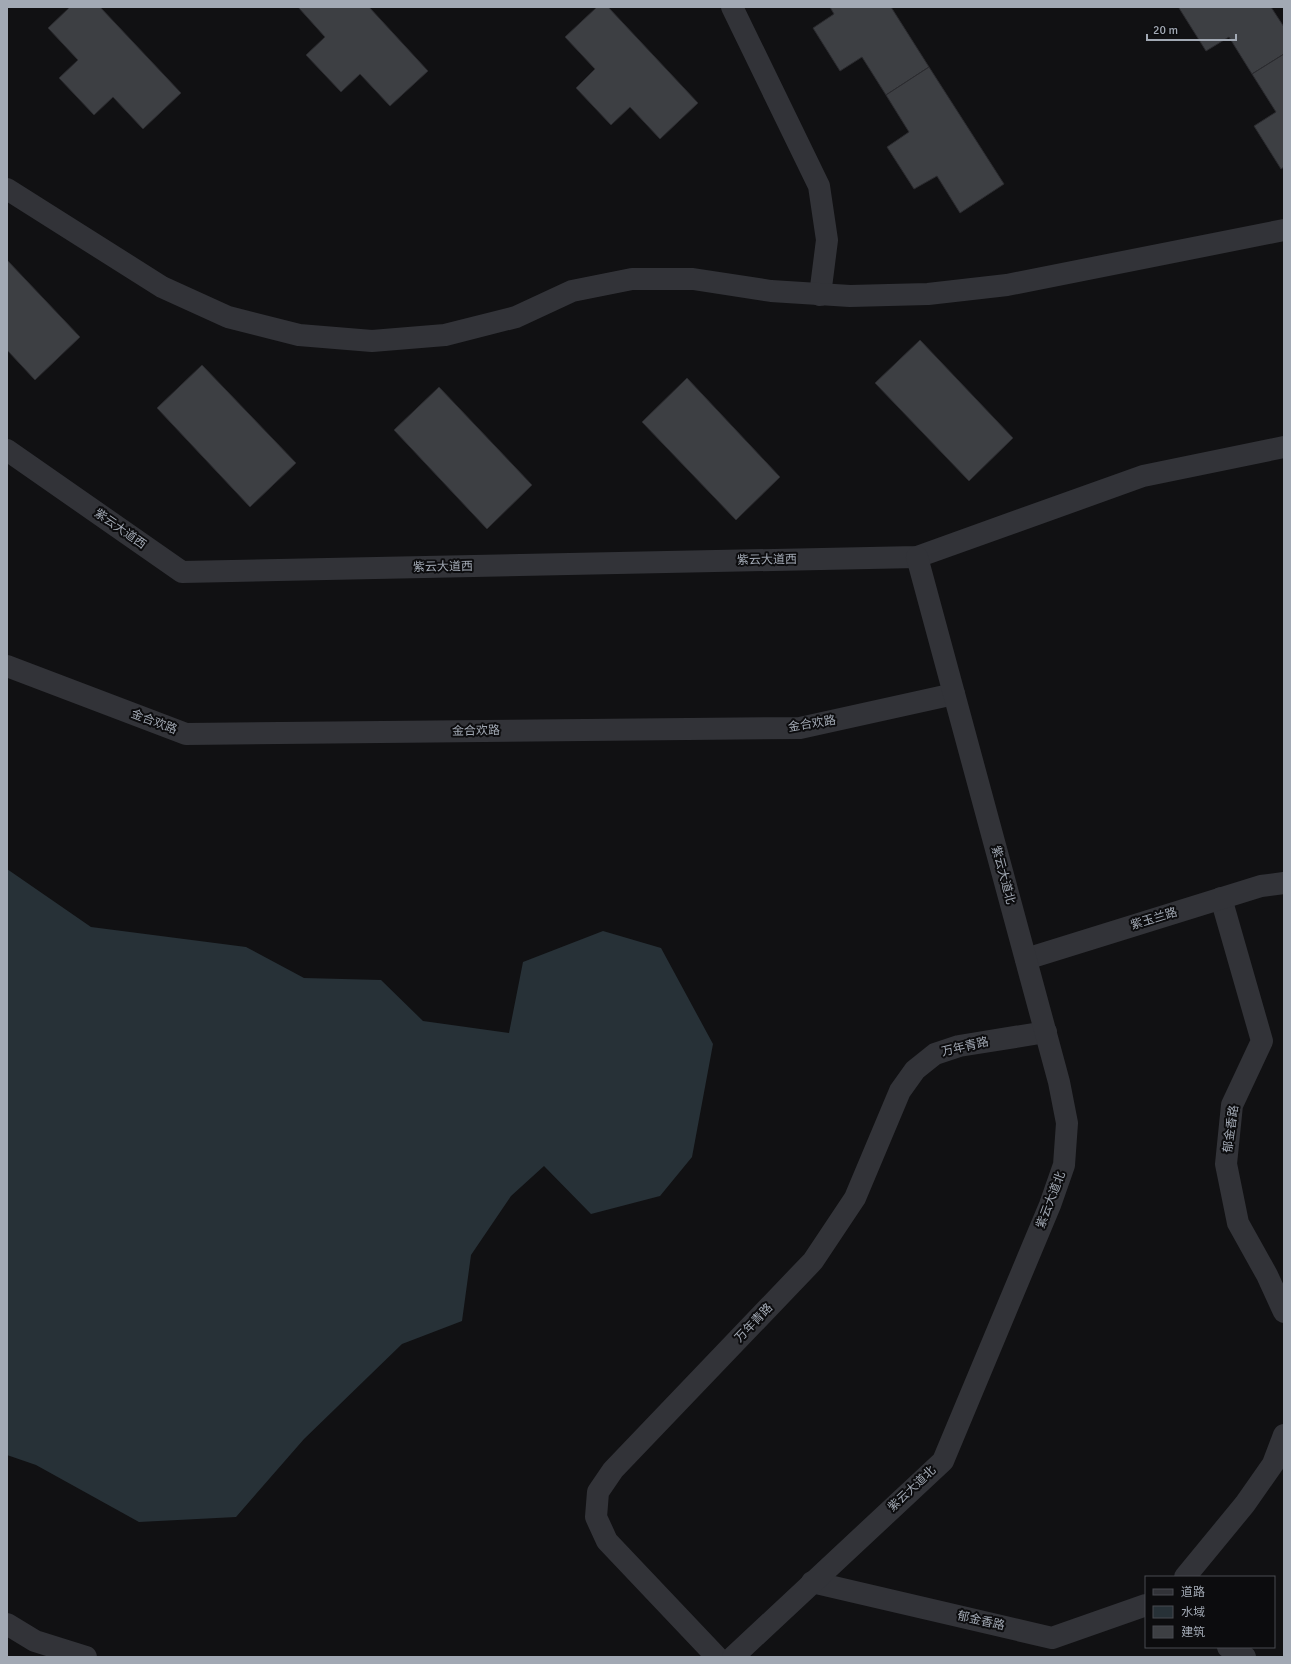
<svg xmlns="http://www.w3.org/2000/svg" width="1291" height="1664" font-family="Signika,'Noto Sans SC',sans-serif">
  <rect width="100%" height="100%" fill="#111113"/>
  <polygon fill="#273137" points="7,869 91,927 246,947 304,978 381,980 423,1021 509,1033 523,962 603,931 661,948 713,1044 692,1157 660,1196 591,1214 544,1166 511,1196 471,1255 462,1321 402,1344 304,1439 236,1517 139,1522 36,1465 7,1455"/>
  <g fill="#3d3f43" stroke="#2b2b2f">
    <polygon points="70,7 100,7 181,93 143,129 113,97 94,115 59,78 78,60 48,28"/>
    <polygon points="298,7 369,7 428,71 390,106 360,74 341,92 306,55 325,37"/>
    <polygon points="597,7 608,7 698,103 660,139 630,107 611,125 576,88 595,69 565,37"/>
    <polygon points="830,7 891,7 929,67 886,95 862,57 840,71 813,28 834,14"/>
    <polygon points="1181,7 1271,7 1284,27 1284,54 1252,74 1229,37 1206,51 1179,8"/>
    <polygon points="1284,54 1284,167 1281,169 1254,126 1276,112 1252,74"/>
    <polygon points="929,67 1004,184 960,213 937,176 914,189 887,147 909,132 886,95"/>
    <polygon points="7,260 80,337 35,380 7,350"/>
    <polygon points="920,340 1013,438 969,481 875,383"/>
    <polygon points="202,365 296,463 250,507 157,408"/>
    <polygon points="687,378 780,477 736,520 642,422"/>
    <polygon points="439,387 532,485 487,529 394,430"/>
  </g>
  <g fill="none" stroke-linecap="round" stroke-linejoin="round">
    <g stroke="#323338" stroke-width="22">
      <polyline points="732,7 819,186 827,240 820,295"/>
      <polyline points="7,189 162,287 228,317 299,335 372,341 445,335 516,317 572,291 632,279 693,279 771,291 850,296 928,294 1007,285 1284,230"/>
      <polyline points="7,450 182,572 917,557 1143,476 1284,447"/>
      <polyline points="7,666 186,734 800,728 954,694"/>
      <polyline points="1221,898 1262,1041 1232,1105 1226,1164 1238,1223 1267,1275 1284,1312"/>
      <polyline points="1026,959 1261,886 1284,883"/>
      <polyline points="1185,1577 1245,1504 1273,1464 1284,1435"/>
      <polyline points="812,1582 1052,1638 1146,1605"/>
      <polyline points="7,1624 35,1641 86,1657"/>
      <polyline points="1228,1647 1245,1657"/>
      <polyline points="717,1657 607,1541 596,1517 598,1492 613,1470 813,1261 855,1198 900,1091 915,1070 935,1054 959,1046 1046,1032"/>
      <polyline points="733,1657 943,1461 1050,1205 1064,1165 1067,1123 1059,1082 917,557"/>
    </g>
  </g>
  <g text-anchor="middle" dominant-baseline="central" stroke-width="4" stroke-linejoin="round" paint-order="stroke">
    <g font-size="12" fill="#a2a9b4" stroke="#0c0c0e">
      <text transform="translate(120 529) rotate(35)">紫云大道西</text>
      <text transform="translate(767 560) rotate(-1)">紫云大道西</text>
      <text transform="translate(443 567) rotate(-1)">紫云大道西</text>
      <text transform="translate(154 722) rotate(21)">金合欢路</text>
      <text transform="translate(812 724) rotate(-9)">金合欢路</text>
      <text transform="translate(476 731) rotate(-1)">金合欢路</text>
      <text transform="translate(1003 875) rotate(75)">紫云大道北</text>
      <text transform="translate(1154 919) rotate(-17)">紫玉兰路</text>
      <text transform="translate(965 1047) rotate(-13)">万年青路</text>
      <text transform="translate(1231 1129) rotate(-82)">郁金香路</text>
      <text transform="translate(1051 1200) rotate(-69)">紫云大道北</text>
      <text transform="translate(754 1323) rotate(-46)">万年青路</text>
      <text transform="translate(912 1489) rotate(-43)">紫云大道北</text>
      <text transform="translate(981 1621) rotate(13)">郁金香路</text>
    </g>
  </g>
  <rect width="1291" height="1664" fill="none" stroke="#a2a9b4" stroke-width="16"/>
  <rect x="1145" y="1576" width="130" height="72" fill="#0c0c0e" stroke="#484b50"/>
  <rect x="1153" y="1589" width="20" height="6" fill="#323338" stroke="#484b50"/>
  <text x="1181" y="1596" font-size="12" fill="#a2a9b4">道路</text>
  <rect x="1153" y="1606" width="20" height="12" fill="#273137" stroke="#484b50"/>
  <text x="1181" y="1616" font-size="12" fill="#a2a9b4">水域</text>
  <rect x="1153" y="1626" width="20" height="12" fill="#3d3f43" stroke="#484b50"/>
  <text x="1181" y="1636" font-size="12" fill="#a2a9b4">建筑</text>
  <path d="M1147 34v6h89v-6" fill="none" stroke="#a2a9b4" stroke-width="2"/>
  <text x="1153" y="34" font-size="12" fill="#a2a9b4" stroke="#0c0c0e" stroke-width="3" paint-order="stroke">20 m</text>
</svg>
